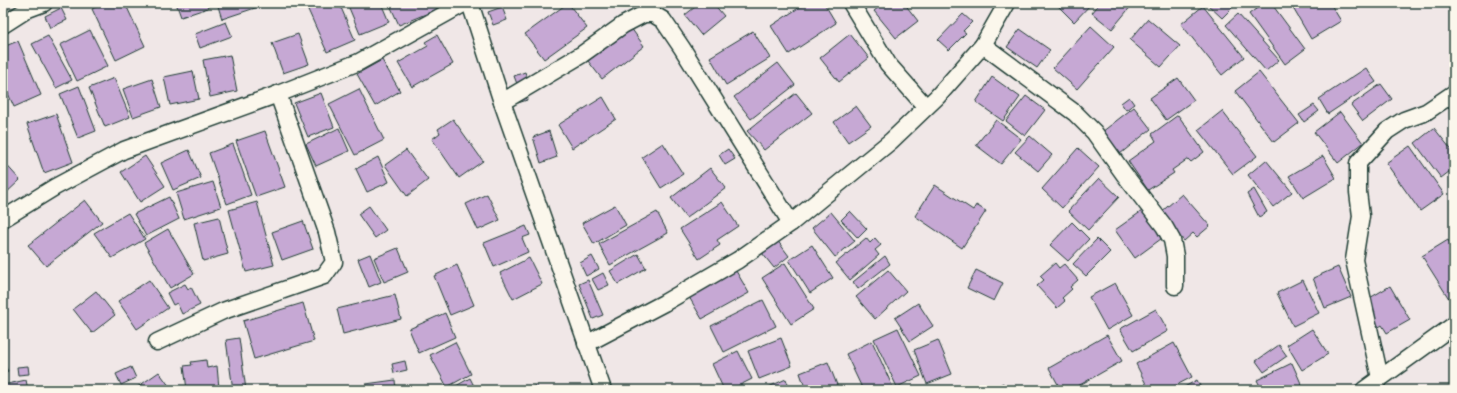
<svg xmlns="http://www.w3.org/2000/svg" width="1457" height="393" font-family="Itim,sans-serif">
  <rect width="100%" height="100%" fill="#f0e7e7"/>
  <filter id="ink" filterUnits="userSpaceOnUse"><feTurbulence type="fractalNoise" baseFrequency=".025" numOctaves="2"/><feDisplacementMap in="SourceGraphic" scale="8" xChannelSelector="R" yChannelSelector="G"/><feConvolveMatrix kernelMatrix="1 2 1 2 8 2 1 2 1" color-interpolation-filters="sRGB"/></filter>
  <g filter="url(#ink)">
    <g fill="#c6a8d4" stroke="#1f3d34">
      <polygon points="104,3 125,3 145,46 116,60 92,9"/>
      <polygon points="176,3 206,3 208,8 181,17"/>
      <polygon points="217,3 256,3 258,7 222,19"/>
      <polygon points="305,3 339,3 355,40 327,52"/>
      <polygon points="347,3 381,3 389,22 360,34"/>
      <polygon points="389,3 435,3 438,9 399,25"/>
      <polygon points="568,3 587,28 544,59 525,34"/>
      <polygon points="700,3 713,3 724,16 701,35 685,15"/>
      <polygon points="806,3 824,3 836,23 789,54 771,26"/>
      <polygon points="884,3 904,3 918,21 896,38 874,11"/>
      <polygon points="1055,3 1092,3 1074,22"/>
      <polygon points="1100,3 1130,3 1132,5 1112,29 1092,13"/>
      <polygon points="1206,3 1237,3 1222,18"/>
      <polygon points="1264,3 1271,3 1305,49 1285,64 1249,14"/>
      <polygon points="1290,3 1330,3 1341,21 1311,39"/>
      <polygon points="1203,6 1244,57 1222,75 1181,24"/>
      <polygon points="502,7 507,20 493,25 488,12"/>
      <polygon points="61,8 67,20 50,28 45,16"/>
      <polygon points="963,14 972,22 963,31 966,33 949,50 938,40"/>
      <polygon points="1238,14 1279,60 1266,71 1226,25"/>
      <polygon points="1148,19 1180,46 1161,67 1130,40"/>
      <polygon points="226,22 232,36 200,48 195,34"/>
      <polygon points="1091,26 1114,47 1077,89 1053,68"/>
      <polygon points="631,28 644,46 602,79 588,61"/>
      <polygon points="1020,29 1050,50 1037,68 1007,47"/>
      <polygon points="90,30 108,66 77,81 60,45"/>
      <polygon points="753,31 770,58 726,85 710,57"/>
      <polygon points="298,34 309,64 283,73 272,43"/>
      <polygon points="850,34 869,58 839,82 820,58"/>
      <polygon points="437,35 453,64 412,87 398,63 428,46 425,42"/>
      <polygon points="48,36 72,80 56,88 32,44"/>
      <polygon points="18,41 41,95 14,107 3,82 3,47"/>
      <polygon points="230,55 237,91 210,97 203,60"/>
      <polygon points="382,60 400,91 375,106 357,74"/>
      <polygon points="778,63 795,85 751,119 734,97"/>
      <polygon points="1366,68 1376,82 1328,114 1319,99"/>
      <polygon points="193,71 199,99 170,105 164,77"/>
      <polygon points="525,72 528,81 517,84 514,76"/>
      <polygon points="1259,72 1299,123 1274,142 1235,91"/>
      <polygon points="992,77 1020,97 1003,121 976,102"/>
      <polygon points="114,78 130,117 105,127 89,88"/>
      <polygon points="1178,78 1194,100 1166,120 1150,98"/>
      <polygon points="152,79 161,107 133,117 123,89"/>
      <polygon points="1381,84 1392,99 1363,121 1351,105"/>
      <polygon points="79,86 96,131 78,138 60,94"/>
      <polygon points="359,89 384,140 355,155 329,104"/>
      <polygon points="321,93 334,127 308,137 294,103"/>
      <polygon points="796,93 812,113 764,150 747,131"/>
      <polygon points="526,94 527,100 518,103 517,97"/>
      <polygon points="1026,96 1045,110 1025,136 1006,121"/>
      <polygon points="603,97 616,119 572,148 558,125"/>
      <polygon points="1129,97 1134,104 1126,110 1121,103"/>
      <polygon points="1314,105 1319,111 1304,122 1299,115"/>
      <polygon points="856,106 871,126 848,142 834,122"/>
      <polygon points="1134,107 1151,129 1120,154 1102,132"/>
      <polygon points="1222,111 1257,156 1233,174 1198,130"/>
      <polygon points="1340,112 1363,143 1338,163 1314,132"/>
      <polygon points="56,114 73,162 44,173 27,124"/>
      <polygon points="1178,115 1204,152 1191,162 1188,159 1172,170 1174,173 1148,190 1128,161 1156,141 1152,134"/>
      <polygon points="453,119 483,161 459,178 432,139 440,133 438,129"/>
      <polygon points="996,120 1021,139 1001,164 976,145"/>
      <polygon points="339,128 349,151 316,166 306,144"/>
      <polygon points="1434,128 1454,153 1454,168 1441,178 1415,143"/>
      <polygon points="265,131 285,187 256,197 236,141"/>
      <polygon points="549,131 557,157 541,163 533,137"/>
      <polygon points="1030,136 1052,155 1038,171 1015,152"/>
      <polygon points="663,143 683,174 661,188 642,157"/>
      <polygon points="233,144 251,195 227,204 209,153"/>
      <polygon points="1410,146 1444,194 1420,211 1386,163"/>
      <polygon points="1078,148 1099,167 1062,208 1042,189"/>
      <polygon points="728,149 735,159 725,165 719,155"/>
      <polygon points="189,150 201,178 173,190 161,163"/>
      <polygon points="406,150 428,180 407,196 385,165"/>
      <polygon points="145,156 165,186 140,202 121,172"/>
      <polygon points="1323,156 1336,178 1303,198 1289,176"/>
      <polygon points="378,157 389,182 367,192 356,169"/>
      <polygon points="1266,160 1292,192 1273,207 1248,175"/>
      <polygon points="3,161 20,180 3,196"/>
      <polygon points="710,168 726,188 686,218 671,198"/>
      <polygon points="1099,178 1119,197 1088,230 1068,211"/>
      <polygon points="213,182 221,207 184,219 176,193"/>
      <polygon points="935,185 973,210 976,205 986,211 962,248 915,216"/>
      <polygon points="1254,189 1267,212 1259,217 1247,194"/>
      <polygon points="487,194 500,220 478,230 466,204"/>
      <polygon points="1182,194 1210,226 1197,237 1193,233 1184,241 1160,213"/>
      <polygon points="169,197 179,219 146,236 134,214"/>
      <polygon points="85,200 102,222 46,266 28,245"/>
      <polygon points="257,202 274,265 246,272 229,210"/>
      <polygon points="722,202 738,226 717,240 720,245 699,259 680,229"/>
      <polygon points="615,205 626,225 594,244 582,223"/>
      <polygon points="369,206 386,230 375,238 358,214"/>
      <polygon points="850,211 867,229 858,238 841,220"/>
      <polygon points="1142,211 1151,223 1154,220 1165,236 1135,258 1115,230"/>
      <polygon points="657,212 668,233 610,265 599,244"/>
      <polygon points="831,212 855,241 835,257 812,228"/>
      <polygon points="128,213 145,239 112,258 94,233"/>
      <polygon points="219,217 228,254 203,261 194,223"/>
      <polygon points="303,221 313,249 282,260 272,232"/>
      <polygon points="1072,222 1089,239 1068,261 1050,245"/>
      <polygon points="526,226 530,235 522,238 528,252 494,267 484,243"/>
      <polygon points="168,229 194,274 170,288 144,243"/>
      <polygon points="866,238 870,243 875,238 881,245 875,250 879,255 850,280 836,263"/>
      <polygon points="1097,239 1110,252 1086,276 1073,264"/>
      <polygon points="777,240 789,256 774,268 762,253"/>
      <polygon points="1448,240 1454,250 1453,305 1422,256"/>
      <polygon points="812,245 833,278 810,293 789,260"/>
      <polygon points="398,248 408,272 384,282 374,258"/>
      <polygon points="370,254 381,282 369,287 358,259"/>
      <polygon points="638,254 646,268 618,284 610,271"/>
      <polygon points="592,256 599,269 586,276 580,263"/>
      <polygon points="885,256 890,264 858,289 853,282"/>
      <polygon points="529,258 542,284 513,299 500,273"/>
      <polygon points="785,263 814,309 791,324 762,278"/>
      <polygon points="1055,263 1059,268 1064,264 1078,280 1070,287 1072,289 1062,298 1065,301 1057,308 1037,286 1044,280 1040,276"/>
      <polygon points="457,265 474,305 450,315 434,276"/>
      <polygon points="1338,267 1351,297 1325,308 1313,278"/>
      <polygon points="888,270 906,291 875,319 856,297"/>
      <polygon points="976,270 1003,283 994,301 967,288"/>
      <polygon points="736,271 749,293 702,319 689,297"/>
      <polygon points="603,273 609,285 598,290 592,279"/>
      <polygon points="149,280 168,308 137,329 118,301"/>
      <polygon points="588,280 603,315 593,319 579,284"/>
      <polygon points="1303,280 1319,313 1293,326 1277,293"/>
      <polygon points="1115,283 1133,315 1107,330 1089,297"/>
      <polygon points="185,284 188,289 191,287 200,305 182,314 177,303 173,305 167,293"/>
      <polygon points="1390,286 1410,320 1387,333 1382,325 1379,327 1372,314 1375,312 1368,299"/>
      <polygon points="96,291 115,315 92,333 73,309"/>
      <polygon points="395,295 401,319 343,334 337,309"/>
      <polygon points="763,300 776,326 724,352 711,326"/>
      <polygon points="303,303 314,341 254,359 243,321"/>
      <polygon points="918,303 933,326 910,341 895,318"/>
      <polygon points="1156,309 1168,331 1133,351 1120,329"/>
      <polygon points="445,313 455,337 419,353 409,329"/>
      <polygon points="898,328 921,376 897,387 874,339"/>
      <polygon points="1312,329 1328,354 1302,370 1287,345"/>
      <polygon points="1107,335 1122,361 1071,390 1061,390 1049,368"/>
      <polygon points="239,338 246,390 233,390 226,340"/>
      <polygon points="781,338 792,366 759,379 748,351"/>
      <polygon points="938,340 952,374 927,384 914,350"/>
      <polygon points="872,341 894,390 863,390 846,354"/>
      <polygon points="455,342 471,374 447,387 430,355"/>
      <polygon points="1174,343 1192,377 1167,390 1149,390 1136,364"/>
      <polygon points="1279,345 1287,356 1264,372 1256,361"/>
      <polygon points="738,351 752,379 730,390 724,390 712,364"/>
      <polygon points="206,360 207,368 217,366 219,388 224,387 224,390 187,390 184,366 192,365 191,362"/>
      <polygon points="405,361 407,370 394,373 392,364"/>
      <polygon points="828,362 839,390 806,390 800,373"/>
      <polygon points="3,363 8,371 3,374"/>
      <polygon points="1292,363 1304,390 1262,390 1257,380"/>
      <polygon points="28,366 29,374 18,375 17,367"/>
      <polygon points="131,367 136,378 121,385 116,374"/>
      <polygon points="159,372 172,390 137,390 136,388"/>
      <polygon points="470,378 476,390 449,390"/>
      <polygon points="786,379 790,390 762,390"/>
      <polygon points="26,380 28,390 3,390 3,385"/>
      <polygon points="395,380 396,390 367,390 366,384"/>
      <polygon points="1197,380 1202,390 1179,390"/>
      <polygon points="1003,383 1007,390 991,390"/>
      <polygon points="536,385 539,390 528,390"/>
    </g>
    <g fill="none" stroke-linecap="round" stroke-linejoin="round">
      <g stroke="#1f3d34" stroke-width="19">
        <g id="minor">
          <polyline points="470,3 502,102 603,390"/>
          <polyline points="851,3 888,64 926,107"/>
          <polyline points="3,25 28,9 44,3"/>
          <polyline points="983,45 1075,113 1094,132 1124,174 1164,226 1172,240 1175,256 1175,286"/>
          <polyline points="502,102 581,55 623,25 644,14 653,14 663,20 682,48 791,223"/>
          <polyline points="3,219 55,187 124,150 278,94 359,62 465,3"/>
          <polyline points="157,342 223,311 324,276 334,262 327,232 278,94"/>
          <polyline points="586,344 664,303 738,260 791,223 891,141 937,97 983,45 1007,3"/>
          <polyline points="1380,378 1354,260 1361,216 1358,192 1358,163 1387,131 1404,120 1426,112 1454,93"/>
          <polyline points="1364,390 1454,325"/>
        </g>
      </g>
      <use href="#minor" stroke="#fbf7ec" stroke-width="16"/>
    </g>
  </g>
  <rect width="1457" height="393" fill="none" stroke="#fbf7ec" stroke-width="16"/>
  <rect x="8" y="8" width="1441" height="377" fill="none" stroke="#1f3d34" stroke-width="1.5" filter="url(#ink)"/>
</svg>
